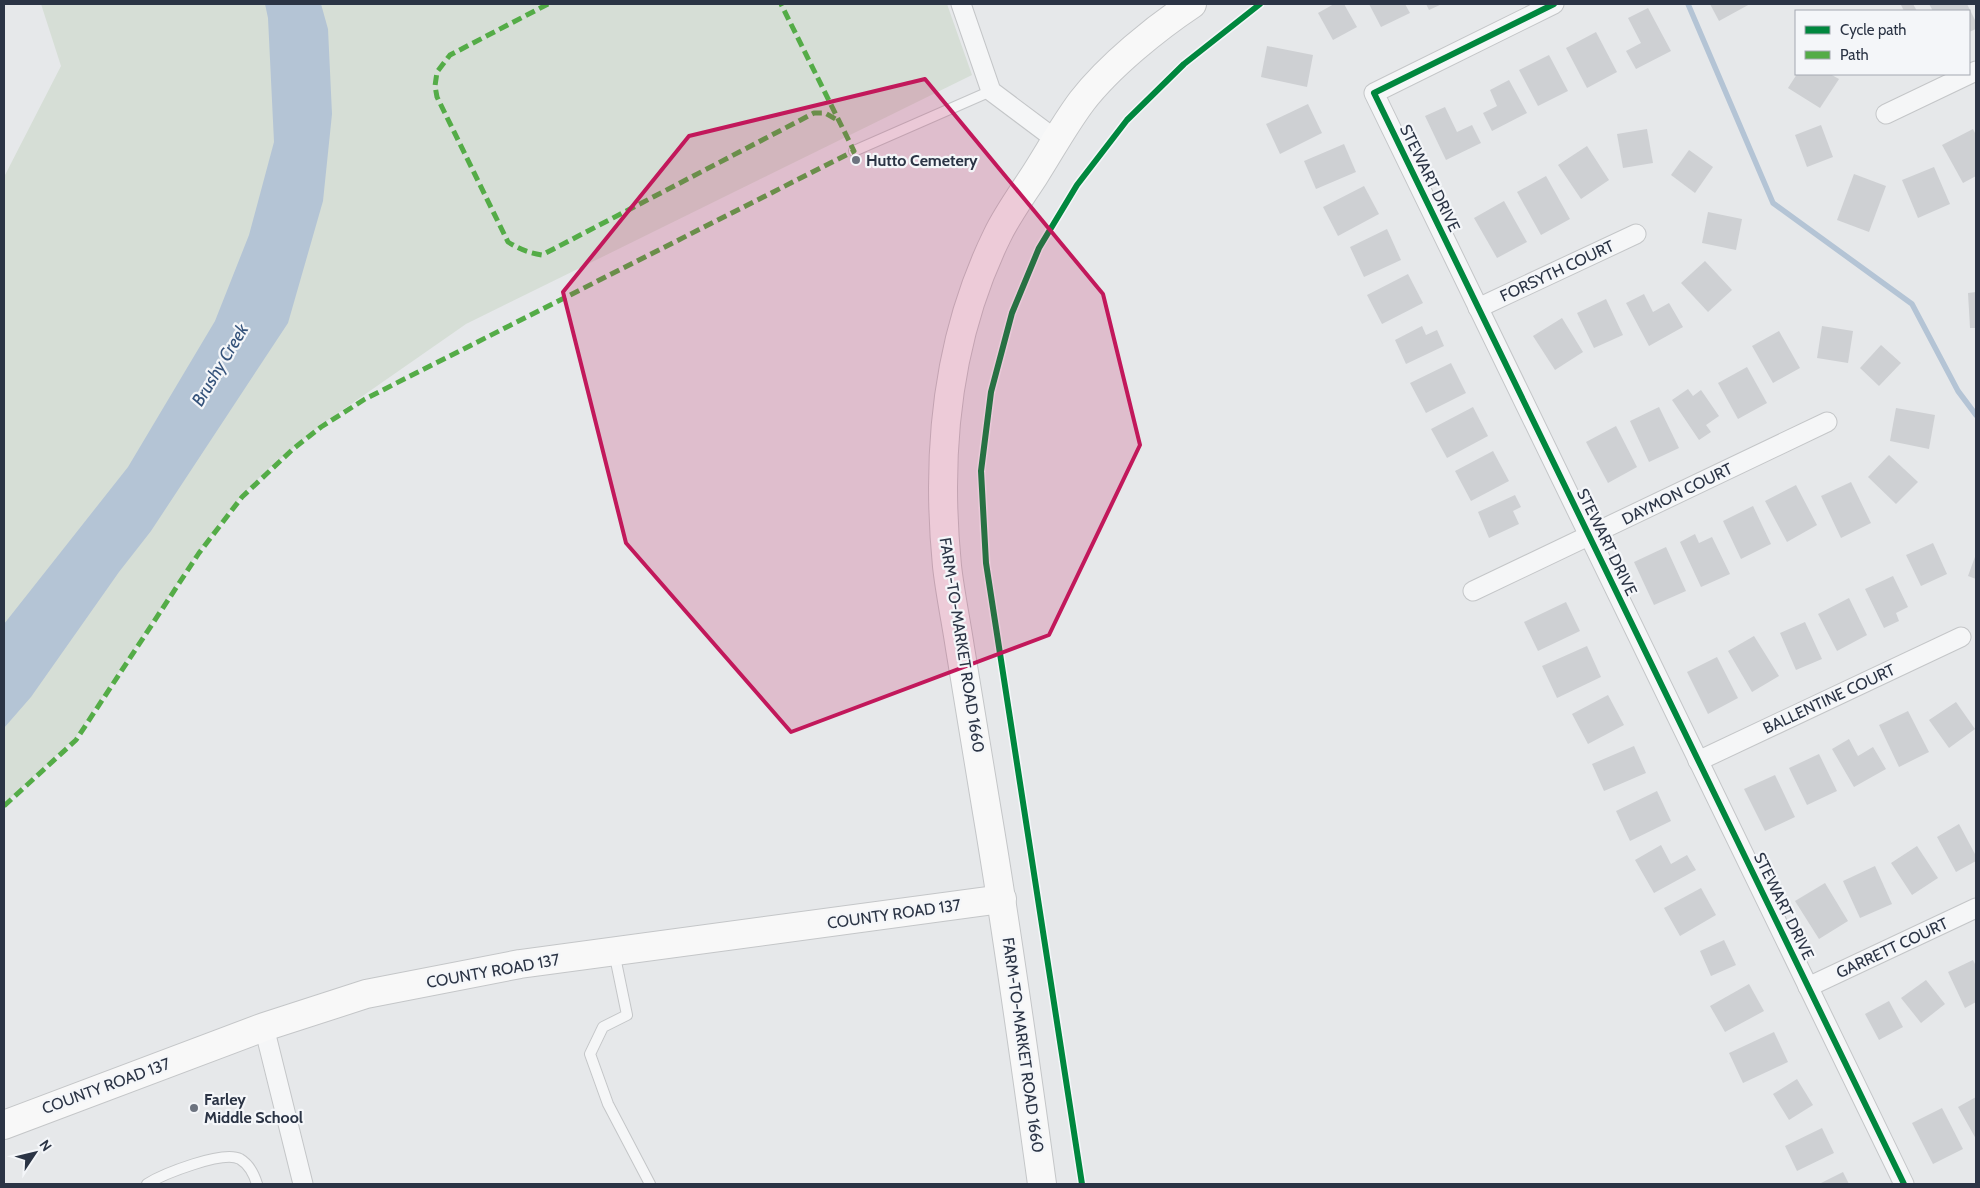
<svg xmlns="http://www.w3.org/2000/svg" width="1980" height="1188" font-family="Cabin,sans-serif">
  <rect width="100%" height="100%" fill="#e6e8ea"/>
  <polygon fill="#d6ded6" points="41,4 947,4 972,75 466,324 321,425 267,470 242,495 199,551 76,737 4,804 4,177 61,66"/>
  <polygon fill="#b4c4d5" points="265,4 321,4 328,29 332,114 323,201 288,323 151,531 119,572 31,697 4,728 4,624 128,467 215,321 249,235 274,142 268,18"/>
  <g fill="none" stroke-linecap="round" stroke-linejoin="round">
    <polyline stroke="#b4c4d5" stroke-width="5.5" points="1688,4 1773,203 1912,304 1958,391 1976,415"/>
  </g>
  <g fill="#ced0d3">
    <polygon points="1334,4 1344,4 1357,27 1333,40 1318,13"/>
    <polygon points="1369,4 1405,4 1410,13 1381,27"/>
    <polygon points="1426,4 1442,4 1429,10"/>
    <polygon points="1710,4 1750,4 1719,21"/>
    <polygon points="1904,4 1913,4 1917,11 1904,11 1901,5"/>
    <polygon points="1929,4 1967,4 1976,22 1976,29 1969,32 1969,11 1933,11"/>
    <polygon points="1648,8 1671,51 1636,69 1626,51 1641,43 1628,18"/>
    <polygon points="1596,32 1617,72 1587,88 1566,48"/>
    <polygon points="1267,46 1313,55 1307,87 1261,77"/>
    <polygon points="1549,55 1568,91 1538,106 1519,70"/>
    <polygon points="1797,74 1830,74 1839,79 1820,108 1788,88"/>
    <polygon points="1509,80 1527,113 1492,131 1483,113 1497,106 1490,90"/>
    <polygon points="1308,104 1322,133 1280,154 1266,124"/>
    <polygon points="1445,107 1457,132 1472,125 1481,143 1446,160 1425,116"/>
    <polygon points="1821,125 1833,157 1807,167 1795,135"/>
    <polygon points="1647,129 1653,163 1623,168 1617,134"/>
    <polygon points="1973,129 1976,135 1976,176 1963,183 1942,145"/>
    <polygon points="1344,144 1356,172 1316,189 1304,161"/>
    <polygon points="1587,146 1609,180 1581,199 1558,165"/>
    <polygon points="1689,150 1713,167 1695,193 1671,175"/>
    <polygon points="1934,167 1950,204 1918,218 1902,180"/>
    <polygon points="1854,174 1886,186 1869,232 1837,220"/>
    <polygon points="1546,176 1570,219 1541,235 1517,192"/>
    <polygon points="1364,186 1379,214 1338,236 1323,207"/>
    <polygon points="1504,201 1527,242 1497,258 1474,218"/>
    <polygon points="1708,212 1742,219 1736,250 1702,243"/>
    <polygon points="1387,229 1401,260 1364,277 1350,247"/>
    <polygon points="1705,261 1732,290 1708,312 1681,283"/>
    <polygon points="1408,274 1423,303 1382,324 1367,295"/>
    <polygon points="1976,292 1976,328 1970,328 1968,293"/>
    <polygon points="1644,294 1653,312 1669,303 1683,327 1649,346 1626,303"/>
    <polygon points="1606,299 1623,335 1594,348 1577,313"/>
    <polygon points="1562,318 1583,352 1555,370 1533,336"/>
    <polygon points="1422,326 1426,335 1437,330 1444,346 1406,364 1395,340"/>
    <polygon points="1822,326 1853,331 1848,363 1817,358"/>
    <polygon points="1779,331 1800,368 1773,383 1752,346"/>
    <polygon points="1881,345 1901,363 1879,386 1860,368"/>
    <polygon points="1451,363 1466,393 1426,413 1410,383"/>
    <polygon points="1747,367 1767,403 1738,419 1718,383"/>
    <polygon points="1688,389 1693,396 1701,390 1719,416 1706,425 1711,432 1699,440 1672,400"/>
    <polygon points="1473,407 1488,436 1447,458 1431,429"/>
    <polygon points="1659,407 1679,448 1649,462 1630,421"/>
    <polygon points="1896,408 1935,415 1929,449 1890,441"/>
    <polygon points="1616,426 1637,467 1608,483 1586,442"/>
    <polygon points="1493,451 1509,481 1471,501 1455,471"/>
    <polygon points="1889,455 1918,482 1896,504 1868,477"/>
    <polygon points="1851,482 1871,523 1841,538 1821,496"/>
    <polygon points="1796,485 1817,525 1787,542 1765,501"/>
    <polygon points="1515,495 1521,507 1513,511 1519,524 1489,538 1478,512"/>
    <polygon points="1753,506 1771,544 1741,559 1723,521"/>
    <polygon points="1695,534 1699,543 1712,537 1730,574 1701,587 1680,542"/>
    <polygon points="1933,543 1947,574 1921,586 1906,555"/>
    <polygon points="1666,547 1686,591 1654,605 1634,562"/>
    <polygon points="1976,554 1976,579 1968,576"/>
    <polygon points="1893,576 1908,607 1896,613 1899,621 1884,628 1865,589"/>
    <polygon points="1849,598 1867,635 1837,651 1818,614"/>
    <polygon points="1566,602 1580,631 1538,651 1524,622"/>
    <polygon points="1805,622 1822,659 1796,670 1780,633"/>
    <polygon points="1754,636 1779,676 1752,692 1728,651"/>
    <polygon points="1587,646 1601,677 1557,698 1542,666"/>
    <polygon points="1717,657 1738,698 1708,714 1687,672"/>
    <polygon points="1608,695 1624,725 1588,744 1572,714"/>
    <polygon points="1956,702 1975,729 1949,748 1929,720"/>
    <polygon points="1908,711 1929,752 1899,767 1879,725"/>
    <polygon points="1849,739 1858,756 1873,747 1886,769 1854,787 1832,749"/>
    <polygon points="1634,746 1646,773 1604,791 1592,764"/>
    <polygon points="1819,754 1837,791 1807,805 1789,768"/>
    <polygon points="1775,775 1795,817 1765,831 1744,789"/>
    <polygon points="1657,791 1671,821 1630,841 1616,811"/>
    <polygon points="1959,824 1976,856 1976,861 1956,872 1937,837"/>
    <polygon points="1661,845 1671,864 1687,855 1696,870 1654,893 1635,860"/>
    <polygon points="1917,846 1938,878 1912,895 1891,863"/>
    <polygon points="1875,866 1892,904 1860,918 1843,881"/>
    <polygon points="1825,883 1848,921 1819,939 1795,901"/>
    <polygon points="1701,888 1716,915 1680,936 1664,908"/>
    <polygon points="1724,940 1736,965 1711,976 1700,951"/>
    <polygon points="1973,960 1976,966 1976,1002 1965,1008 1948,972"/>
    <polygon points="1926,980 1945,1004 1921,1023 1901,998"/>
    <polygon points="1749,984 1764,1011 1725,1032 1710,1006"/>
    <polygon points="1889,1001 1903,1027 1879,1040 1865,1014"/>
    <polygon points="1774,1032 1788,1062 1743,1083 1729,1053"/>
    <polygon points="1797,1079 1813,1105 1789,1120 1773,1094"/>
    <polygon points="1976,1097 1976,1139 1958,1107"/>
    <polygon points="1942,1108 1963,1149 1933,1164 1912,1123"/>
    <polygon points="1822,1128 1834,1153 1797,1171 1785,1146"/>
    <polygon points="1843,1172 1849,1184 1819,1184"/>
  </g>
  <g fill="none" stroke-linecap="round" stroke-linejoin="round">
    <g stroke="#c4c6c8" stroke-width="12">
      <g id="lane">
        <polyline points="854,151 991,91"/>
        <polyline points="614,952 627,1015 603,1027 590,1054 608,1104 650,1184"/>
        <path d="M147,1184C163,1174 223,1150 240,1159C250,1165 254,1174 257,1184"/>
      </g>
    </g>
    <g stroke="#c4c6c8" stroke-width="21">
      <g id="street">
        <polyline points="961,4 991,91 1055,139"/>
        <polyline points="1554,4 1374,93 1904,1184"/>
        <polyline points="1886,114 1976,71"/>
        <polyline points="1478,308 1636,234"/>
        <polyline points="1473,591 1827,422"/>
        <polyline points="1698,761 1961,637"/>
        <polyline points="1808,987 1976,908"/>
        <polyline points="264,1027 303,1184"/>
      </g>
    </g>
    <g stroke="#c4c6c8" stroke-width="30">
      <g id="secondary">
        <polyline points="4,1125 264,1027 366,994 520,964 1002,899"/>
        <path d="M1042,1184C1025,1060 1008,936 987,812C978,757 969,702 960,648C956,621 950,593 947,566C936,454 947,338 997,236C1007,215 1021,196 1034,176C1050,151 1064,125 1082,101C1109,66 1156,28 1192,4"/>
      </g>
    </g>
    <use href="#lane" stroke="#f5f6f7" stroke-width="10"/>
    <use href="#street" stroke="#f5f6f7" stroke-width="19"/>
    <use href="#secondary" stroke="#f8f8f8" stroke-width="28"/>
    <g stroke="#54ac47" stroke-width="5" stroke-dasharray="10 5" stroke-linecap="butt">
      <path d="M548,4L450,55L437,72L435,86L437,97L508,242C519,249 529,253 542,255L814,113H825L839,121"/>
      <polyline points="4,806 76,740 199,553 242,497 293,449 321,427 365,399 854,151 781,4"/>
    </g>
    <g stroke="#f4f6f9" stroke-width="9">
      <g id="cycleway">
        <polyline points="1554,4 1374,93 1904,1184"/>
        <polyline points="1082,1184 986,563 981,471 991,392 1012,313 1039,248 1077,185 1127,120 1184,64 1260,4"/>
      </g>
    </g>
    <use href="#cycleway" stroke="#00873e" stroke-width="6"/>
  </g>
  <path fill="#c2185b" fill-opacity="0.2" stroke="#c2185b" stroke-width="4" stroke-linejoin="round" d="M925,79L1103,294L1140,445L1049,635L791,732L626,543L563,292L689,136Z"/>
  <g fill="#6c737f" stroke="#f4f6f9" stroke-width="2">
    <circle cx="856" cy="160" r="5"/>
    <circle cx="194" cy="1108" r="5"/>
  </g>
  <g text-anchor="middle" dominant-baseline="central" stroke-width="4.5" stroke-linejoin="round" paint-order="stroke">
    <g font-size="16" font-weight="bold" fill="#2b3445" stroke="#f4f6f9" text-anchor="start">
      <text x="866" y="160">Hutto Cemetery</text>
      <text x="204" y="1099">Farley<tspan x="204" dy="18">Middle School</tspan></text>
    </g>
    <g font-size="16" fill="#2b3445" stroke="#f4f6f9">
      <text transform="translate(1430 178) rotate(64)">STEWART DRIVE</text>
      <text transform="translate(1557 271) rotate(-25)">FORSYTH COURT</text>
      <text transform="translate(1677 494) rotate(-26)">DAYMON COURT</text>
      <text transform="translate(1607 542) rotate(64)">STEWART DRIVE</text>
      <text transform="translate(962 645) rotate(81)">FARM-TO-MARKET ROAD 1660</text>
      <text transform="translate(1829 699) rotate(-25)">BALLENTINE COURT</text>
      <text transform="translate(1784 906) rotate(64)">STEWART DRIVE</text>
      <text transform="translate(894 914) rotate(-8)">COUNTY ROAD 137</text>
      <text transform="translate(1892 948) rotate(-25)">GARRETT COURT</text>
      <text transform="translate(493 971) rotate(-10)">COUNTY ROAD 137</text>
      <text transform="translate(1023 1045) rotate(82)">FARM-TO-MARKET ROAD 1660</text>
      <text transform="translate(106 1086) rotate(-20)">COUNTY ROAD 137</text>
    </g>
    <g font-size="18" font-style="italic" fill="#34527a" stroke="#f4f6f9">
      <text transform="translate(220 365) rotate(-59)">Brushy Creek</text>
    </g>
  </g>
  <rect width="1980" height="1188" fill="none" stroke="#2b3445" stroke-width="10"/>
  <rect x="1795" y="10" width="175" height="65" fill="#f4f6f9" stroke="#a4a8b1"/>
  <rect x="1805" y="26" width="25" height="8" fill="#00873e" stroke="#a4a8b1"/>
  <text x="1840" y="35" font-size="15" fill="#2b3445">Cycle path</text>
  <rect x="1805" y="51" width="25" height="8" fill="#54ac47" stroke="#a4a8b1"/>
  <text x="1840" y="60" font-size="15" fill="#2b3445">Path</text>
  <g transform="translate(35 1153) rotate(55)" stroke="#f4f6f9" stroke-width="4" paint-order="stroke">
  <path d="M0-4L9 19L0 12L-9 19Z" fill="#2b3445"/>
  <text y="-8" font-size="14" font-weight="bold" text-anchor="middle" fill="#2b3445">N</text>
  </g>
</svg>
